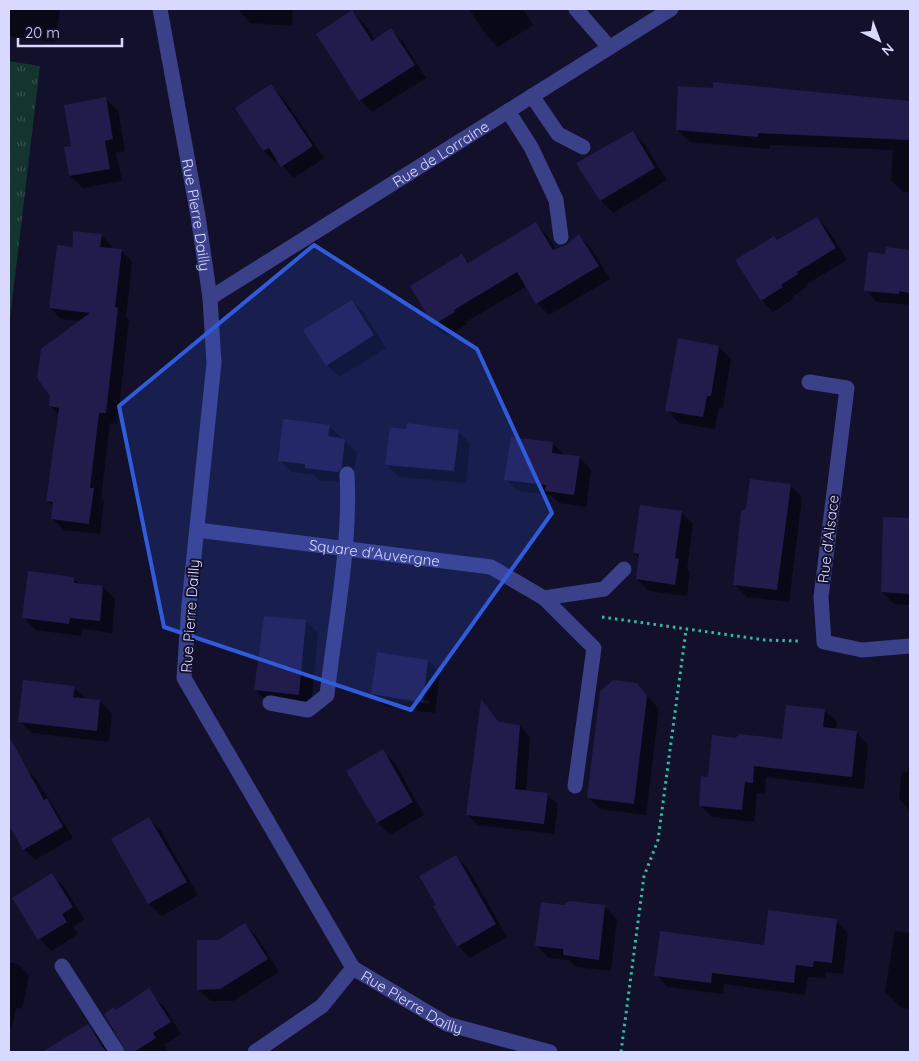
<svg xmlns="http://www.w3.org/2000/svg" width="919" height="1061" font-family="Quicksand,sans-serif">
  <defs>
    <pattern id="park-tufts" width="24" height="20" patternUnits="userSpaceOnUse" patternTransform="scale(1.25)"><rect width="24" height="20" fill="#13342f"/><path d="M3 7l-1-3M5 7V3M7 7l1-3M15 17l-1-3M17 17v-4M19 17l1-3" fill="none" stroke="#35514e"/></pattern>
  </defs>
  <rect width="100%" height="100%" fill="#12102a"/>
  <polygon fill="url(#park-tufts)" points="9,61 40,66 9,327"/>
  <g fill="#0007" fill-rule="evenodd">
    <polygon points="9,9 60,9 55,42 9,36"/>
    <polygon points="238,9 293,9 292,26 250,23"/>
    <polygon points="469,9 523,9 533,25 498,47 486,35"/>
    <polygon points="352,12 364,24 375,40 391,30 403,42 426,78 372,112 360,100"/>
    <polygon points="714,83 910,103 910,192 903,192 891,180 893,150 770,145 770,149 690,142 677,130 714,89"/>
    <polygon points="271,86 283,98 324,158 294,178 279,161 276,163 264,151 237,108"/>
    <polygon points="106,99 118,111 125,151 116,153 122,181 83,188 70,176 65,148 73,147"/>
    <polygon points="633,133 645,145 667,180 613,213 601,201 578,163"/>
    <polygon points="817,218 828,230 847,260 807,284 808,286 792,297 793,299 773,312 762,300 777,242"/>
    <polygon points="536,224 548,236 556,250 567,246 579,236 591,248 610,279 549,315 537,303 527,286 466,322 467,324 447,337 434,325 411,286 462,255 470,263"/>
    <polygon points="101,235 112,246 112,249 121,250 132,262 126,317 129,320 117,424 110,423 101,498 104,501 100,534 64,530 52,518 54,507 48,501 59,415 50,406 81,321 61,319 50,307 74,248"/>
    <polygon points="887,249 910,251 910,305 877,302 865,290 886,256"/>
    <polygon points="352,301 364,313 386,348 339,377 327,365"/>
    <polygon points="719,347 731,359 723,408 719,407 715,429 679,423 667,410"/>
    <polygon points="329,426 357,452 353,479 351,483 318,480 314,475 292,472 279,460"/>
    <polygon points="408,431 458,431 470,443 466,483 399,477 387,465"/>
    <polygon points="552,443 564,455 579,457 591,470 586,507 559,503 551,495 518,491 506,479"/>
    <polygon points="790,485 802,497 789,602 747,597 734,584"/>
    <polygon points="681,512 693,524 687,569 690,572 687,596 649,591 637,579 640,558 634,553"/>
    <polygon points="884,518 910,520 910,605 894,604 882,592"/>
    <polygon points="73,578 80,585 103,587 115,599 112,633 82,629 81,636 36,630 24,618"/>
    <polygon points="306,621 318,633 311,707 268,702 255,690"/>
    <path d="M428,661L440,673L435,713L385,706L372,694ZM384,695L429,701V704L384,697Z"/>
    <polygon points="636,684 659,709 646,815 600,809 588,797"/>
    <polygon points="74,687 86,699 100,701 112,714 109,742 32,733 20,721"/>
    <polygon points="482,702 501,724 520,726 530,737 526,792 548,795 558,805 554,834 478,825 467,814"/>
    <polygon points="824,710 837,722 836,730 856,732 868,745 864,789 766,777 765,794 757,793 754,822 712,817 700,805 709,778 736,739 783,740"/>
    <polygon points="382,751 395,763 424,815 390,835 378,823 348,772"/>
    <polygon points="910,752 910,811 899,799 902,771 908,772"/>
    <polygon points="25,768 36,779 73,838 35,860 24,849 9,821 9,778"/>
    <polygon points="149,819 161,831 198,895 162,916 149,904 113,840"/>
    <polygon points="455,856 468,869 507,937 470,958 458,946 438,905"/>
    <polygon points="52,875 64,887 84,919 73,927 78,934 52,951 39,939"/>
    <polygon points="564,906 605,907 617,919 611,971 576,967 569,960 549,958 536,945"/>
    <polygon points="836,921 848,933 843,974 826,972 825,978 808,977 805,995 724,984 723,994 668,987 656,975 765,947"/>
    <polygon points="245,925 257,937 279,972 233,1001 211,1001 198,989"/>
    <polygon points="895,931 910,933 910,1009 901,1008 885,992"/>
    <polygon points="9,962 18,964 29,975 22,1009 16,1007 12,1028 9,1027"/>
    <polygon points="152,995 164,1007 181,1034 164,1045 167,1050 164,1052 128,1052 117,1011"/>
    <polygon points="87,1025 99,1037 109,1052 61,1052 81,1040"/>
  </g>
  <g fill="#211c4b">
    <polygon points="352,10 372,41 391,28 415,65 359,101 316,34"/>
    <polygon points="713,82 910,101 910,140 758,133 758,137 676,130 678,86 713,88"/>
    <polygon points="271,84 313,146 281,167 269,148 263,151 235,108"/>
    <polygon points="106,97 113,139 105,141 110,169 69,176 64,147 71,146 64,105"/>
    <polygon points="633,131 655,168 600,201 576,163"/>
    <polygon points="817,217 836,248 797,272 798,274 781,285 783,287 761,301 735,260 774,236 777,240"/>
    <polygon points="536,222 553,250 566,245 579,234 599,266 536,304 517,272 454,310 455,312 433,325 410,286 462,254 468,263"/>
    <polygon points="73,231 102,234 100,247 122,249 115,307 118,308 106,413 99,413 90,488 94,488 89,524 51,519 53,502 46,501 59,408 49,406 50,396 37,378 41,349 90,313 49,308 57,245 73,247"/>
    <polygon points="886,247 910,250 910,293 899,291 899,294 864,291 868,252 885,254"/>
    <polygon points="352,300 374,335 326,366 303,330"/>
    <polygon points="678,338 719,346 711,396 707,396 703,417 665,411"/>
    <polygon points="283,419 330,425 328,436 345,439 342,467 338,472 305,468 305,464 278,461"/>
    <polygon points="407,423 459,430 454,471 385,465 390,427 406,429"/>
    <polygon points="511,437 553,442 552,453 580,456 574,495 545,491 546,485 504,480"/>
    <polygon points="750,479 791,484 777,590 733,585 741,511 746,508"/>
    <polygon points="640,505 682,511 675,558 679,559 675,585 636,579 639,554 633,553"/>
    <polygon points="883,517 910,518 910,594 881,592"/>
    <polygon points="28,571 74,577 74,583 103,586 100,621 70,618 69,624 22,618"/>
    <polygon points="264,616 306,620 299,695 254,690"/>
    <polygon points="377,652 428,660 423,702 371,694"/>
    <polygon points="23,680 75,686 73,697 100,700 97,731 18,722"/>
    <polygon points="613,680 637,683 647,696 634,804 587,798 600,691"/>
    <polygon points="481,699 499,722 520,725 515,789 548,793 544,824 466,815"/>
    <polygon points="786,705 825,709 823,727 857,731 852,777 754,766 753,783 745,782 742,810 699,806 701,776 708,777 712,735 735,738 740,734 782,739"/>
    <polygon points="9,736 44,800 47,798 63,827 23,850 9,825"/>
    <polygon points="383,749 413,802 377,823 346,771"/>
    <polygon points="149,817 187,882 148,904 111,839"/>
    <polygon points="456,855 496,924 457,947 433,906 436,905 419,876"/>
    <polygon points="52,873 73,907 62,914 67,922 38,940 12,898"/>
    <polygon points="569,901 605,905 599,960 563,955 563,949 535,946 541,902 564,905"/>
    <polygon points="768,910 837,919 832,963 814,961 813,967 796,965 794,983 712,973 711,983 654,976 660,931 764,945"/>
    <polygon points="245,923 268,959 220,989 197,990 197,940 218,940"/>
    <polygon points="149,988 171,1022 153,1033 156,1038 134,1052 126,1052 104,1014 114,1007 116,1010"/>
    <polygon points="88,1024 106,1052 42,1052"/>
  </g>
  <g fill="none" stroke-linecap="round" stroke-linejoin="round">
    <g stroke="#30bda5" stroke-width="3" stroke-dasharray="2.5 4" stroke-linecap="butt">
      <polyline points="602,617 765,640 799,641"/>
      <polyline points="621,1052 644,876 658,840 686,630"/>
    </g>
    <g stroke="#3b4189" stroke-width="15">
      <path id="s1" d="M160,9L198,216L210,298L214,363L189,604L184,678L353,968L447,1024L550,1052"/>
      <polyline points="576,9 609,47"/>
      <polyline points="532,96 558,134 583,147"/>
      <polyline points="508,111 531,147 556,200 561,237"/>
      <path id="s2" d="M210,298L671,9"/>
      <polyline points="809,382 847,388 821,597 824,642 862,650 910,646"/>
      <path id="s3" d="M197,530L491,567L544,598L594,648L575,786"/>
      <polyline points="544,598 604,589 624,569"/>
      <path d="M270,703L308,710L327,695C335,624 351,544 347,474"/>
      <polyline points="62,966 117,1052"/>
      <polyline points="255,1052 322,1006 353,968"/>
    </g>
  </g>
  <path fill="#305cdc" fill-opacity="0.2" stroke="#305cdc" stroke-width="4" stroke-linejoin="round" d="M314,245L477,349L552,513L411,710L164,627L119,406Z"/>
  <g text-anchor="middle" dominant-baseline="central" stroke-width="4" stroke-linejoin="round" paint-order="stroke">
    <g font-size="15" fill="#d9d9ff" stroke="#12102a">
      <text stroke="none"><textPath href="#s2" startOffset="272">Rue de Lorraine</textPath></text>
      <text stroke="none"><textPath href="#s1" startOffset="209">Rue Pierre Dailly</textPath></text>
      <text transform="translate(828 539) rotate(-83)">Rue d'Alsace</text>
      <text stroke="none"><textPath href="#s3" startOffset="179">Square d'Auvergne</textPath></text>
      <text transform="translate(190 616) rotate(-86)">Rue Pierre Dailly</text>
      <text stroke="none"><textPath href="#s1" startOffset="1079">Rue Pierre Dailly</textPath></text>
    </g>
  </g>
  <rect width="919" height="1061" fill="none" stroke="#d9d9ff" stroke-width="20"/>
  <g transform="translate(879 40) rotate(138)" stroke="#12102a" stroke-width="4" paint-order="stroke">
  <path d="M0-4L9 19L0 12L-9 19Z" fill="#d9d9ff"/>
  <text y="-8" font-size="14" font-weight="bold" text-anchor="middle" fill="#d9d9ff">N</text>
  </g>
  <path d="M18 38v8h104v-8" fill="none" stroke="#d9d9ff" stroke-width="2.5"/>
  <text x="25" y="38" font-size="15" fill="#d9d9ff" stroke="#12102a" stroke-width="4" paint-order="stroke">20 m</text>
</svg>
